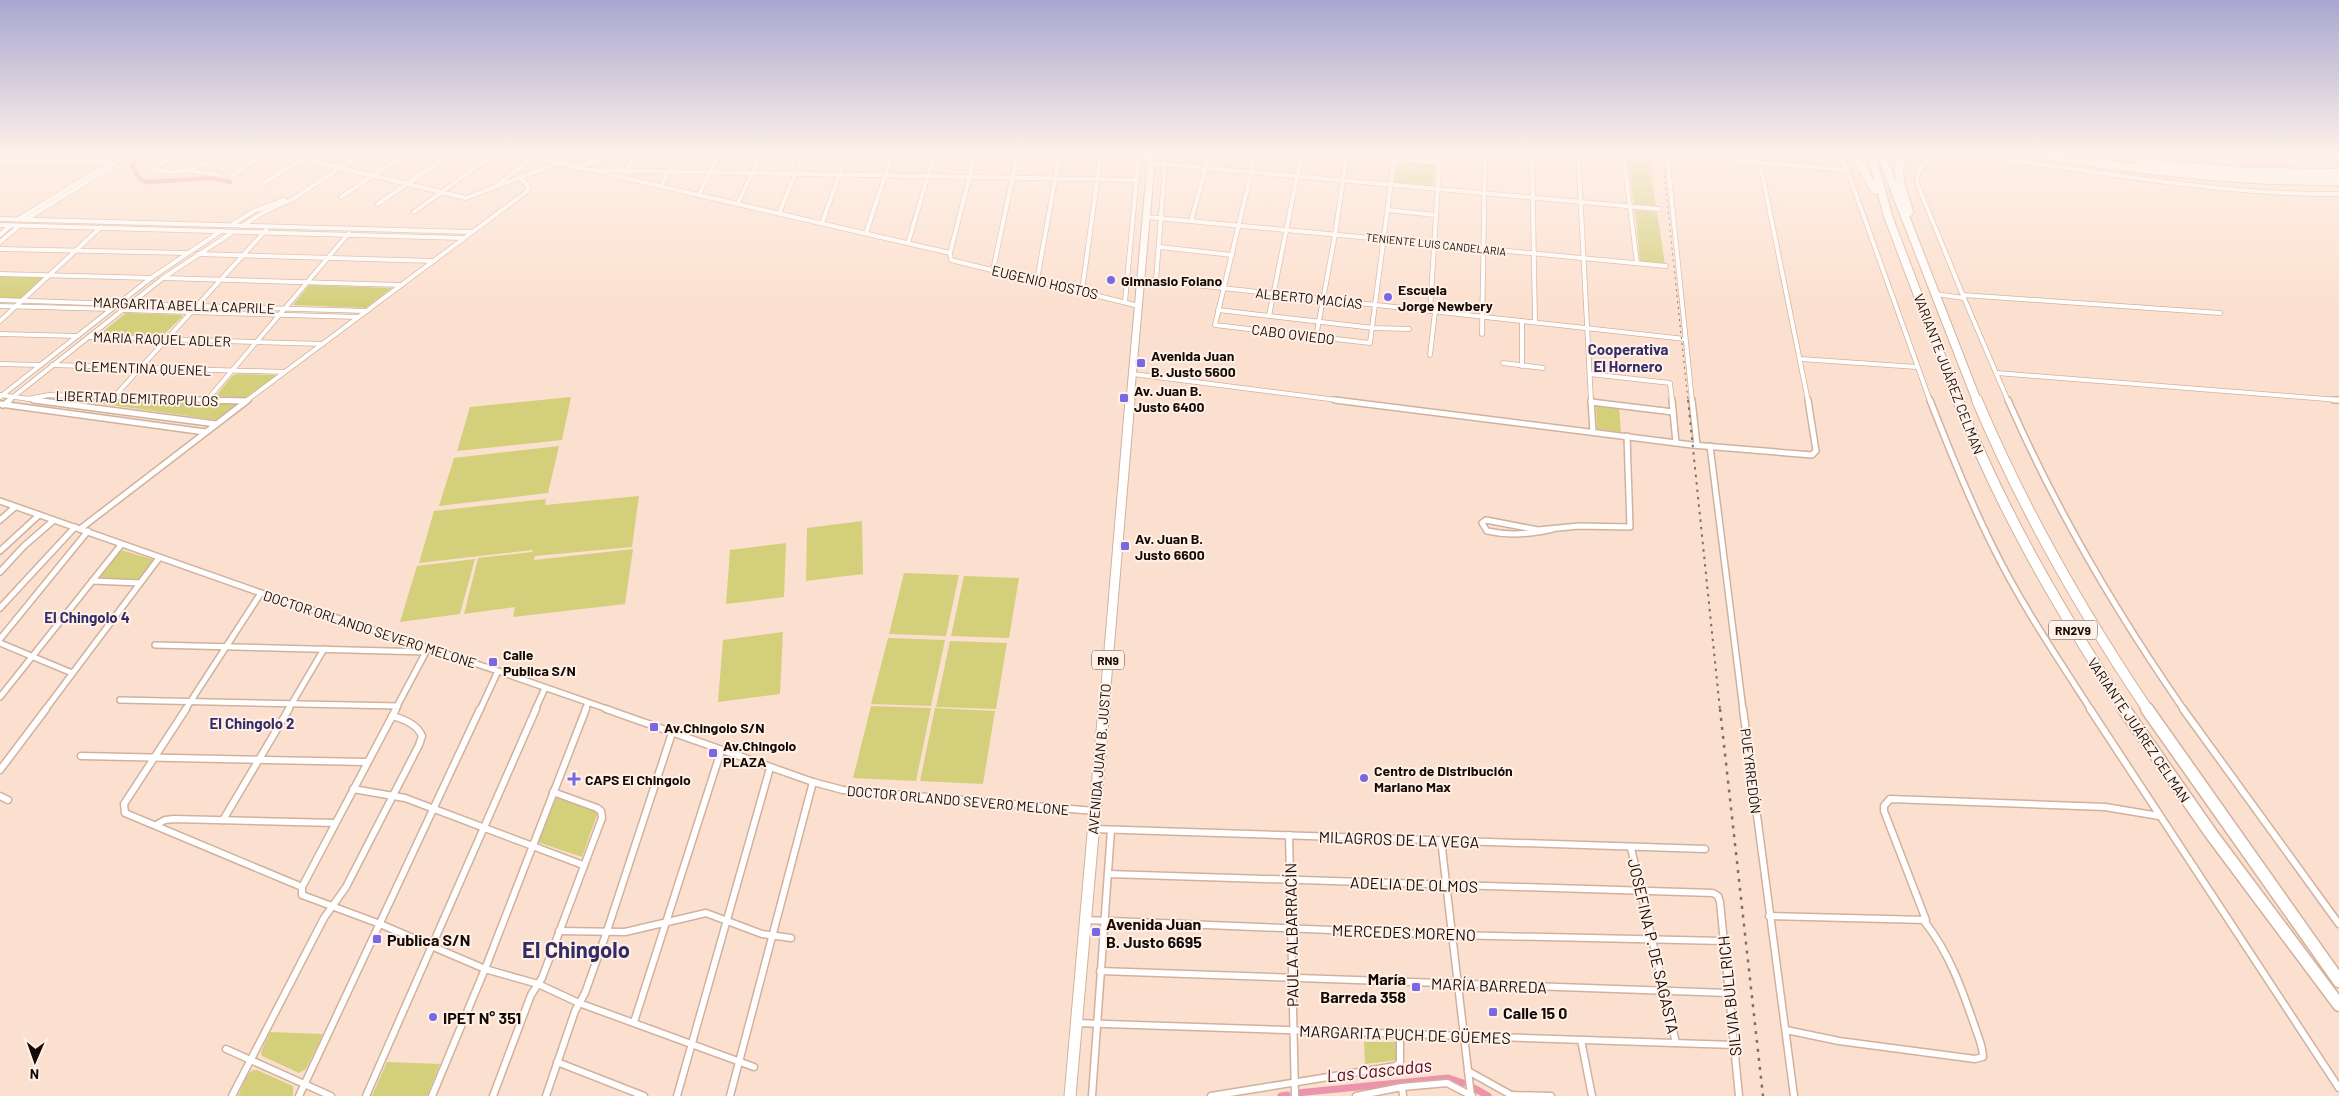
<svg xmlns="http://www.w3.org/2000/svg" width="2339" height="1096" font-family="Barlow,sans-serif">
  <rect width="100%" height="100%" fill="#fce0cf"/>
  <g fill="#d4cf7b">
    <polygon points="1627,159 1650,161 1656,208 1634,206"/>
    <polygon points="1397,161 1435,164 1433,187 1394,183"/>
    <polygon points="1635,210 1657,212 1665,264 1640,262"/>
    <polygon points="0,274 49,275 21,301 0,300"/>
    <polygon points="309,285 392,288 366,308 293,305"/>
    <polygon points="126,313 182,315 182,317 162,336 100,334"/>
    <polygon points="237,374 275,375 275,377 245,398 216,396 232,376"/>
    <polygon points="571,397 562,440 457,451 470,407"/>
    <polygon points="61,398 237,404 217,420"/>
    <polygon points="1596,404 1619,406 1621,432 1597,429"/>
    <polygon points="559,446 548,493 439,506 454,458"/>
    <polygon points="639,496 632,547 535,556 534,560 633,549 625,604 513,617 515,607 464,614 478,558 532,552 533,550 419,563 434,511 546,499 545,505"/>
    <polygon points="862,521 863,574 806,581 807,528"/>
    <polygon points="786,543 784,597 726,604 730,550"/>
    <polygon points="121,550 155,560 139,580 99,578"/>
    <polygon points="475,559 460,614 400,622 417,566"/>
    <polygon points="904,573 959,575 946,636 889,634"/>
    <polygon points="964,576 1019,578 1009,638 951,636"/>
    <polygon points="783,632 780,694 718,702 723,640"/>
    <polygon points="888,638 945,640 931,706 871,704"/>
    <polygon points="950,641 1007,643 996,709 936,707"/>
    <polygon points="871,706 931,708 916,781 853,778"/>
    <polygon points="935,708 995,711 983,784 920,781"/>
    <polygon points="557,797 596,812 597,815 582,857 537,842"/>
    <polygon points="270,1032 323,1034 306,1069 299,1073 262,1056 261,1052"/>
    <polygon points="1364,1042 1397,1042 1398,1060 1365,1064"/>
    <polygon points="387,1062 440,1064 427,1096 372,1096"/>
    <polygon points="253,1070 257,1070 293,1086 293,1096 238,1096 248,1074"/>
  </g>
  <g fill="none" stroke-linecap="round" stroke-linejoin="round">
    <polyline stroke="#eb94ab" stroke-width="4.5" points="142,152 132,166 140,179 146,182 213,178 230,182"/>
    <g stroke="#eb94ab" stroke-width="7">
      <polyline points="1474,1088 1488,1096"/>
      <polyline points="1297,1093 1448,1078 1463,1083"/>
      <polyline points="1281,1096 1287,1095"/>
    </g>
    <g stroke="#d2b19c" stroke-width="5.5">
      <g id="street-far2">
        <path d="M181,152L154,169C181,178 202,166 225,152"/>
        <polyline points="274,152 466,198 588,152"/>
        <polyline points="511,152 589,170 1138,180"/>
        <polyline points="838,152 843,165"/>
        <polyline points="976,152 950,253 951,260 1139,306"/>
        <polyline points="1256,152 1215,325 1370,343 1395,152"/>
        <polyline points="1532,152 1535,322"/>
        <polyline points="1578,152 1591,401"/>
        <polyline points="1595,152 1649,157 1671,155 1847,170"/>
        <polyline points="1623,152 1637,263"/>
        <polyline points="1836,152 1845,164 1930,401"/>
        <polyline points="0,155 3,152"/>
        <polyline points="1667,155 1692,401"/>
        <polyline points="1394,158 1439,163"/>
        <polyline points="0,161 109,162"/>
        <polyline points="34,161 45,152"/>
        <polyline points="76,162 86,152"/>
        <polyline points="1151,163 1659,209"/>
        <polyline points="1760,163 1808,401"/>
        <polyline points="578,167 617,152"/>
        <polyline points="192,171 220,175"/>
        <polyline points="599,172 950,253"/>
        <polyline points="626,172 637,152"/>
        <polyline points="231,176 269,152"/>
        <polyline points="266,182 313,152"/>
        <polyline points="497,185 541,152"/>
        <polyline points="661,186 679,152"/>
        <polyline points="699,194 720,152"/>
        <polyline points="341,197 408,152"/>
        <polyline points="738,203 762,152"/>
        <polyline points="378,204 453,152"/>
        <polyline points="1388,210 1435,215"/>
        <polyline points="414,212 497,152"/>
        <polyline points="779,213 805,152"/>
        <polyline points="1147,217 1666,266"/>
        <polyline points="0,219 471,232"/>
        <polyline points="17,220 111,162"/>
        <polyline points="25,220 111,167 128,152"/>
        <polyline points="1191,221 1210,152"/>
        <polyline points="822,223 843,165 859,152"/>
        <polyline points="0,225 463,238"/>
        <polyline points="231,225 254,211 284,200"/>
        <polyline points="242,226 264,212 293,199 364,152"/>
        <polyline points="866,233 893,152"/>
        <polyline points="0,235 11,225"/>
        <polyline points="0,242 19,226"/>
        <polyline points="908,243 935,152"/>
        <polyline points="1160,247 1232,255"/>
        <polyline points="0,249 187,253"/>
        <polyline points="198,254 434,261"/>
        <polyline points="993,270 1018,152"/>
        <polyline points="0,274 152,278"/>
        <polyline points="163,278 401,285"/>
        <polyline points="1141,279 1685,339"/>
        <polyline points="1037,280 1060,152"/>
        <polyline points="1156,280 1166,152"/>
        <polyline points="1082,291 1101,152"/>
        <polyline points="1936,294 1964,298 2008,401"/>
        <polyline points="1963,295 2220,313"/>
        <path d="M1964,298L1917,183C1917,150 1954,154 1978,156C2100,171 2214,195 2339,194"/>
        <polyline points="0,300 119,304"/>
        <polyline points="1125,302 1139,153"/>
        <polyline points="130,304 367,311"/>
        <polyline points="0,306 112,309"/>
        <polyline points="123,310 358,317"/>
        <polyline points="1218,310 1373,328 1409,329"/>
        <polyline points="1430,311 1440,152"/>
        <polyline points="1269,316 1302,152"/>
        <polyline points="0,321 101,227"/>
        <polyline points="1522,321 1522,366"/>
        <polyline points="0,334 78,336"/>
        <polyline points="1482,334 1485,152"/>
        <polyline points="89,337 323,344"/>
        <polyline points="1316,337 1335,235 1347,152"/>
        <polyline points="1430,355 1435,312"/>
        <polyline points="1801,359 1917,367"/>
        <polyline points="1503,363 1543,368"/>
        <polyline points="0,364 41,365"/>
        <polyline points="52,365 285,372"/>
        <polyline points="1997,373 2339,400"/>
        <polyline points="1133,374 1345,401"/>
        <polyline points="1590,374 1670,383 1672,401"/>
        <polyline points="0,395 44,401"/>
        <polyline points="0,397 151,278 221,231"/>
        <polyline points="113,398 266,230"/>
        <polyline points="27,399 49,395 242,401"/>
        <polyline points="207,400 349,233"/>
        <polyline points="8,401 163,278 233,232"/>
        <polyline points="246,401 526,192 529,187 521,178"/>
      </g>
    </g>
    <g stroke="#d2b19c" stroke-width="8">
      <g id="street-far1">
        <polyline points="34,400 216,424"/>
        <polyline points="201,400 246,401"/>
        <polyline points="1335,400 1692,445 1812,455 1816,451 1808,400"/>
        <polyline points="1591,400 1593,432"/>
        <polyline points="1672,400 1676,443"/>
        <polyline points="1692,400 1697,445"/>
        <path d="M1930,400C1949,449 1969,499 1993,547C2021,604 2057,657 2091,710"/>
        <path d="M2008,400C2056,510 2116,612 2184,710"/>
        <polyline points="2334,400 2339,400"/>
        <polyline points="1591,402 1673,412"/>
        <polyline points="0,404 205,432"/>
        <polyline points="3,405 10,400"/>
        <polyline points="1710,446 1743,710"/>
        <polyline points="0,501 261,593 498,671 610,710"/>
        <polyline points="0,520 15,507"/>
        <polyline points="80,529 248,400"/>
        <path d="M1553,529C1530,534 1510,536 1487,531L1482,523L1486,520L1538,530L1579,526L1630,527L1627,436"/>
        <polyline points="0,551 39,515"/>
        <polyline points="0,572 24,546 54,520"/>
        <polyline points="92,581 140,583"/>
        <polyline points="0,608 75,527"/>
        <polyline points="0,639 88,531"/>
        <polyline points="0,643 72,673"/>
        <polyline points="155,645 426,652"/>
        <polyline points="0,697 121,545"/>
        <polyline points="120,700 398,706"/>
        <polyline points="45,710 159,558"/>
        <polyline points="185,710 261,593"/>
        <polyline points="288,710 324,649"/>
        <polyline points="395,710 428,648"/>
        <polyline points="480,710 498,671"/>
        <polyline points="535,710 545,688"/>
        <polyline points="585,710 588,703"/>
      </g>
    </g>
    <g stroke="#d2b19c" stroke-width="9">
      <g id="street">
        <polyline points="186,709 124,804 125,813 302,887"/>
        <polyline points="396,709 302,887 302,895 380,924 485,969 538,984 579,1003 754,1067"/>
        <polyline points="606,709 813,782 843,790 1095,811"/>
        <polyline points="1743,709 1794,1096"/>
        <polyline points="2090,709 2339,1088"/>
        <polyline points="2183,709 2339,924"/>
        <polyline points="81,756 367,762"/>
        <polyline points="0,770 46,709"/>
        <polyline points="353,789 405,798 583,865"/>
        <polyline points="0,796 8,800"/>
        <polyline points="223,820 289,709"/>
        <polyline points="156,825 165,820 174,819 335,823"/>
        <polyline points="1094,829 1705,849"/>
        <polyline points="1289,835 1295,1096"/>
        <polyline points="1441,840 1471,1096"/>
        <polyline points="1631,848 1676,1043"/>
        <polyline points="1108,874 1713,893 1718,896 1720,902 1739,1096"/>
        <polyline points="1769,916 1926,920 1884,811 1884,806 1890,799 2105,807 2159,816"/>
        <polyline points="1086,920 1452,935 1723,941"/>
        <polyline points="559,931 625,932 706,913 762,934 791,938"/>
        <polyline points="1100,971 1728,993"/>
        <polyline points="634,1022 721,751"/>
        <polyline points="1076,1023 1734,1045"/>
        <path d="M1786,1030L1839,1041L1975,1059L1983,1057C1983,1047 1978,1036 1975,1027C1962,989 1949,952 1924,921"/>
        <polyline points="1581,1040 1592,1096"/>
        <polyline points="226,1049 331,1096"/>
        <polyline points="557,1062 644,1096"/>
        <polyline points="1468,1071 1513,1096"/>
        <polyline points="1402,1087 1403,1096"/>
        <polyline points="1510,1095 1551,1096"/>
        <path d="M232,1096L324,918L346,887L419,745L422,736C417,724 404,719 392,716"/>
        <polyline points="299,1096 480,709"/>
        <polyline points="366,1096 536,709"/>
        <polyline points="432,1096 485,969 586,709"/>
        <polyline points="493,1096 531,995 542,978 602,818 601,811 597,808 553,792"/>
        <polyline points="546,1096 575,1011 585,993 607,931 672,733"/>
        <polyline points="677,1096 770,768"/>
        <polyline points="730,1096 813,782"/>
        <polyline points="1092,1096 1111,830"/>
        <polyline points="1211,1096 1396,1066 1400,1062 1400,1034"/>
        <polyline points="1356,1096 1402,1087 1447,1083 1472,1096"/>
      </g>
    </g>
    <g stroke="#d2b19c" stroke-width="9">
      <g id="primary-far2">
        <polyline points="1139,153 1151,163"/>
        <polyline points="1130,401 1152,152"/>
      </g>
    </g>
    <g stroke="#d2b19c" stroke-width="11">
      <polyline id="primary-far1" points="1104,710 1130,400"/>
    </g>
    <g stroke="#d2b19c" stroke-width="13">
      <polyline id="primary" points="1070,1096 1104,709"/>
    </g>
    <g stroke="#d2b19c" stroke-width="10">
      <g id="highway-far2">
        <polyline points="1853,152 1875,190"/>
        <polyline points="1871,152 1888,216 1958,401"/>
        <polyline points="1880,152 1977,401"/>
        <path d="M1905,152C1892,170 1904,193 1909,212"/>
        <polyline points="2011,152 2030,155"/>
        <path d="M2025,152C2129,169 2233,182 2339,181"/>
        <polyline points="2140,163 2250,172 2339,173"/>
      </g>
    </g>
    <g stroke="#d2b19c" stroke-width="12">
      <g id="highway-far1">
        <path d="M1958,400C2001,510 2060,611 2125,710"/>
        <path d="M1977,400C2023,509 2082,612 2148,710"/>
      </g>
    </g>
    <g stroke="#d2b19c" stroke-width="15">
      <g id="highway">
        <polyline points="2124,709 2212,835 2339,1005"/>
        <polyline points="2147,709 2339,981"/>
      </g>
    </g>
    <use href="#street-far2" stroke="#fff" stroke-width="4"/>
    <use href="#street-far1" stroke="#fff" stroke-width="5"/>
    <use href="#street" stroke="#fff" stroke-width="6"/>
    <use href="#primary-far2" stroke="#fff" stroke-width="7"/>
    <use href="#primary-far1" stroke="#fff" stroke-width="9"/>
    <use href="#primary" stroke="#fff" stroke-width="11"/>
    <use href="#highway-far2" stroke="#fff" stroke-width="8"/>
    <use href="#highway-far1" stroke="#fff" stroke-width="10"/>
    <use href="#highway" stroke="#fff" stroke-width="12"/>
    <polyline stroke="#816e63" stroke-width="1" stroke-dasharray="2 4" stroke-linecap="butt" points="1662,152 1688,401"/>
    <polyline stroke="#816e63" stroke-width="2" stroke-dasharray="2.5 5" stroke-linecap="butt" points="1688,400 1720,710"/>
    <polyline stroke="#816e63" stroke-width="2.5" stroke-dasharray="3 6" stroke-linecap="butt" points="1720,709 1763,1096"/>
  </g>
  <linearGradient id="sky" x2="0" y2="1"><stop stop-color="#a9a7d0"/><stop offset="0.5" stop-color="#fef1e9"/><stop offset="1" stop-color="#fef1e9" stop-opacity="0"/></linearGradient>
  <rect width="2339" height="306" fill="url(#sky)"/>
  <g fill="#7868e3" stroke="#fff1e8" stroke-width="2">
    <circle cx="1111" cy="280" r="5"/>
    <circle cx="1388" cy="297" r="5"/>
    <rect x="1136" y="358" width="10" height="10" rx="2.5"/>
    <rect x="1119" y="393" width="10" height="10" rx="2.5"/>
    <rect x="1120" y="541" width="10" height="10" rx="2.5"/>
    <rect x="488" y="657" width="10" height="10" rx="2.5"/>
    <rect x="649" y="722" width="10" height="10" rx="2.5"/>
    <rect x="708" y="748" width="10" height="10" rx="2.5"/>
    <circle cx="1364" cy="778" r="5"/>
    <path d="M571.5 771.5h5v5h5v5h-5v5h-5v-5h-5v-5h5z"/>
    <rect x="1091" y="927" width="10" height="10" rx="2.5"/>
    <rect x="372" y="934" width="10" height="10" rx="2.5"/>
    <rect x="1411" y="982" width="10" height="10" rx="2.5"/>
    <rect x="1488" y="1007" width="10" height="10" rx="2.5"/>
    <circle cx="433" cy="1017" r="5"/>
  </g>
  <g text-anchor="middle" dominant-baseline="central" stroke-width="4" stroke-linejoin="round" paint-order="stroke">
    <g font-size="11" fill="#150a04" stroke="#fff1e8">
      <text transform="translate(1436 244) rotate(6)">TENIENTE LUIS CANDELARIA</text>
    </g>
    <g fill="#fff1e8" stroke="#5b4f48" stroke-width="1">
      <rect x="2049" y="620.5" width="48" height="19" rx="4"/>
      <rect x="1092" y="650.5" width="32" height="19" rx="4"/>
    </g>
    <g font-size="12" font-weight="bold" fill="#150a04">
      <text x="2073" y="630">RN2V9</text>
      <text x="1108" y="660">RN9</text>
    </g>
    <g font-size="14" font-weight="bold" fill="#150a04" stroke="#fff1e8" text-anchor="start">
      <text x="1121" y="280">Gimnasio Foiano</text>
      <text x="1398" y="289">Escuela<tspan x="1398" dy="16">Jorge Newbery</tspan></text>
      <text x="1151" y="355">Avenida Juan<tspan x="1151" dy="16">B. Justo 5600</tspan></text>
      <text x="1134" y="390">Av. Juan B.<tspan x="1134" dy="16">Justo 6400</tspan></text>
      <text x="1135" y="538">Av. Juan B.<tspan x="1135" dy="16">Justo 6600</tspan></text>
      <text x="503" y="654">Calle<tspan x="503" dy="16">Publica S/N</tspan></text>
      <text x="664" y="727">Av.Chingolo S/N</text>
      <text x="723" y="745">Av.Chingolo<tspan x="723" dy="16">PLAZA</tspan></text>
      <text x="1374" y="770">Centro de Distribución<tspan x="1374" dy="16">Mariano Max</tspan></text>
      <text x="585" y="779">CAPS El Chingolo</text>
    </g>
    <g font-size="14" fill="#150a04" stroke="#fff1e8">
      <text transform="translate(1045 282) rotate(13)">EUGENIO HOSTOS</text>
      <text transform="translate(1309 298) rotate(6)">ALBERTO MACÍAS</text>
      <text transform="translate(184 305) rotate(2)">MARGARITA ABELLA CAPRILE</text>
      <text transform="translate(1293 334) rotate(7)">CABO OVIEDO</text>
      <text transform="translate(162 339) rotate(2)">MARIA RAQUEL ADLER</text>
      <text transform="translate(143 368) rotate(2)">CLEMENTINA QUENEL</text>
      <text transform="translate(1949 374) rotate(69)">VARIANTE JUÁREZ CELMAN</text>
      <text transform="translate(137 398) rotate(2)">LIBERTAD DEMITROPULOS</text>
      <text transform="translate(370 629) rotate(18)">DOCTOR ORLANDO SEVERO MELONE</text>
      <text transform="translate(2139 730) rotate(56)">VARIANTE JUÁREZ CELMAN</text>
      <text transform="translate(1099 759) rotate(-85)">AVENIDA JUAN B. JUSTO</text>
      <text transform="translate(1751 771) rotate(83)">PUEYRREDÓN</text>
      <text transform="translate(958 800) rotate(5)">DOCTOR ORLANDO SEVERO MELONE</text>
    </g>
    <g font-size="15" font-weight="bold" fill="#332c67" stroke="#fff1e8">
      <text x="1628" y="349">Cooperativa<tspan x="1628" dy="17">El Hornero</tspan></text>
      <text x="87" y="617">El Chingolo 4</text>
      <text x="252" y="723">El Chingolo 2</text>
    </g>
    <g font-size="16" fill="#150a04" stroke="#fff1e8">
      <text transform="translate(1399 839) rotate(2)">MILAGROS DE LA VEGA</text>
      <text transform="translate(1414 884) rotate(2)">ADELIA DE OLMOS</text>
      <text transform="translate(1404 932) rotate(2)">MERCEDES MORENO</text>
      <text transform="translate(1291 935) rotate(-91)">PAULA ALBARRACÍN</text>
      <text transform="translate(1654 946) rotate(77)">JOSEFINA P. DE SAGASTA</text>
      <text transform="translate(1489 985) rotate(2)">MARÍA BARREDA</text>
      <text transform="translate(1729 996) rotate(-96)">SILVIA BULLRICH</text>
      <text transform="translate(1405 1034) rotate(2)">MARGARITA PUCH DE GÜEMES</text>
    </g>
    <g font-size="16" font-weight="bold" fill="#150a04" stroke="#fff1e8" text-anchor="start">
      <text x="1106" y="923">Avenida Juan<tspan x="1106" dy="18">B. Justo 6695</tspan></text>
      <text x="387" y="939">Publica S/N</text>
      <text x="1406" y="978" text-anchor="end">María<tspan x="1406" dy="18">Barreda 358</tspan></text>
      <text x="1503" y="1012">Calle 15 0</text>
      <text x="443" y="1017">IPET N° 351</text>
    </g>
    <g font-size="18" font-style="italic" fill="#540627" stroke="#fff1e8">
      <text transform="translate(1379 1070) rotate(-6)">Las Cascadas</text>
    </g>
    <g font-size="22" font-weight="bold" fill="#332c67" stroke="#fff1e8">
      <text x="576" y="949">El Chingolo</text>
    </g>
  </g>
  <g transform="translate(35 1061) rotate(182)" stroke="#fff1e8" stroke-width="4" paint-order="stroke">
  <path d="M0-4L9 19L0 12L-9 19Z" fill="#150a04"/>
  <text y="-8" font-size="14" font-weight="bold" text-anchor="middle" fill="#150a04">N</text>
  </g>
</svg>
